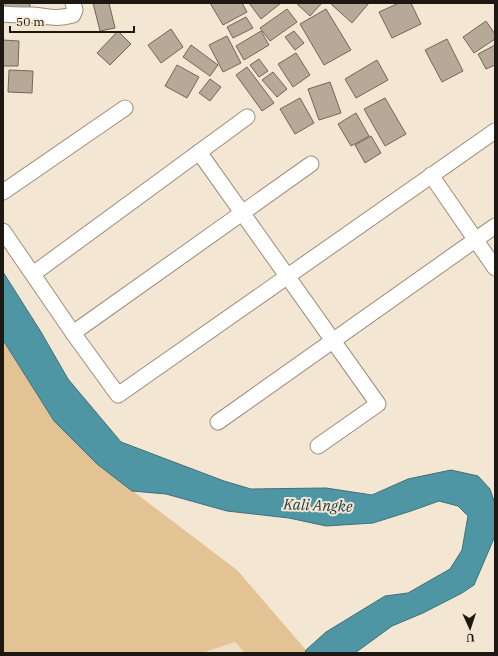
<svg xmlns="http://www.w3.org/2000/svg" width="498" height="656" font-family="'IBM Plex Serif',serif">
  <rect width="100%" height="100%" fill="#f3e6d3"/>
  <polygon fill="#efddc3" points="235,642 245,653 202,653"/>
  <polygon fill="#e3c393" points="3,340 54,421 97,464 237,570 306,650 305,653 245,653 235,642 202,653 3,653"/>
  <polygon fill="#4f96a5" stroke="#407079" points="3,272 41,332 68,379 121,442 224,481 251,489 326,488 372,495 408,479 451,470 478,476 490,489 495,504 495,536 474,585 462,593 423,613 392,626 355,653 305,653 306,650 326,632 385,596 408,593 450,569 462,550 468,516 458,506 439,501 411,511 373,523 326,526 289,518 227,511 166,494 132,491 97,464 54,421 3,340"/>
  <g fill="#b6a997" stroke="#726756">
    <polygon points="5,3 30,3 30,11 6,12"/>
    <polygon points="93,3 109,3 115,28 100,31"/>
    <polygon points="210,3 242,3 247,12 223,25"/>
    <polygon points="249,3 281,3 261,19"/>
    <polygon points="296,3 322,3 310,16"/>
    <polygon points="332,3 369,3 352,23 331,4"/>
    <polygon points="399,3 411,3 421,24 392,38 379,12"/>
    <polygon points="287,9 297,22 270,41 260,28"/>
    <polygon points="326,9 351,50 324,65 300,24"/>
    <polygon points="246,17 253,28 233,38 227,27"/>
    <polygon points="486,21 495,34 495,39 474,53 463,37"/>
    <polygon points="171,29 183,47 161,63 148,45"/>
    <polygon points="118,31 131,44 110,65 97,53"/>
    <polygon points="261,31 269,45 244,60 236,46"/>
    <polygon points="294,31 304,43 295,50 285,37"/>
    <polygon points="227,36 241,63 223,72 209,45"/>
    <polygon points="447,39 463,71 442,82 425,50"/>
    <polygon points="3,40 19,41 18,66 3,66"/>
    <polygon points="191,45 218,65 210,76 183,57"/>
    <polygon points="495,45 495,65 486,69 478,54"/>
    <polygon points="296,53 310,75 293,87 278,64"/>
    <polygon points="259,59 268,71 259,77 250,65"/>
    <polygon points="377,60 388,80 356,98 345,79"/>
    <polygon points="177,65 199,77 187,98 165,86"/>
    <polygon points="247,67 274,103 262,111 236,75"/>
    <polygon points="9,70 33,71 32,93 8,92"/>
    <polygon points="273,72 287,89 277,97 262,80"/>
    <polygon points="210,79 221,87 210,101 199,93"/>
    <polygon points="330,82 341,113 319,120 308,89"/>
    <polygon points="300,98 314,123 295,134 280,109"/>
    <polygon points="385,98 406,134 385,146 364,109"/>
    <polygon points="356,113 369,136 351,146 338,124"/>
    <polygon points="371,136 381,153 365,163 355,145"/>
  </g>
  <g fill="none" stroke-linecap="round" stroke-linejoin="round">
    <g stroke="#9a8e7d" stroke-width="17">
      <g id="minor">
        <path d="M3,14C13,15 22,15 32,15C49,16 54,20 73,15L75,10L73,3"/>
        <polyline points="199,152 378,404 318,446"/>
        <polyline points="431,175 495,268"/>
        <polyline points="3,192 125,108"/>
        <polyline points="3,231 73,333 118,395 495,131"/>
        <polyline points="33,274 247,117"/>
        <polyline points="73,333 311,164"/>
        <polyline points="218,422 495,226"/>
      </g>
    </g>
    <use href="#minor" stroke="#fff" stroke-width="15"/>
  </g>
  <g text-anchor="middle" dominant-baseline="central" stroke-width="4" stroke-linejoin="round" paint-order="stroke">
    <g font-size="15" font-style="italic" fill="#173941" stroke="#f3e6d3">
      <text transform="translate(318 505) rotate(2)">Kali Angke</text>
    </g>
  </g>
  <rect width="498" height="656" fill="none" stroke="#1d1811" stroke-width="8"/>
  <g transform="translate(470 628) rotate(177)" stroke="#f3e6d3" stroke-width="3" paint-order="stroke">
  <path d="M0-3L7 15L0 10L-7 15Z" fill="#1d1811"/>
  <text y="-6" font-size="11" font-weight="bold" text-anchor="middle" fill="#1d1811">U</text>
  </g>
  <path d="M10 26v6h124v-6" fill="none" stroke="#1d1811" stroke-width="2"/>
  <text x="16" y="26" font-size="12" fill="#1d1811" stroke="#f3e6d3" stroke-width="3" paint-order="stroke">50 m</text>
</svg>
